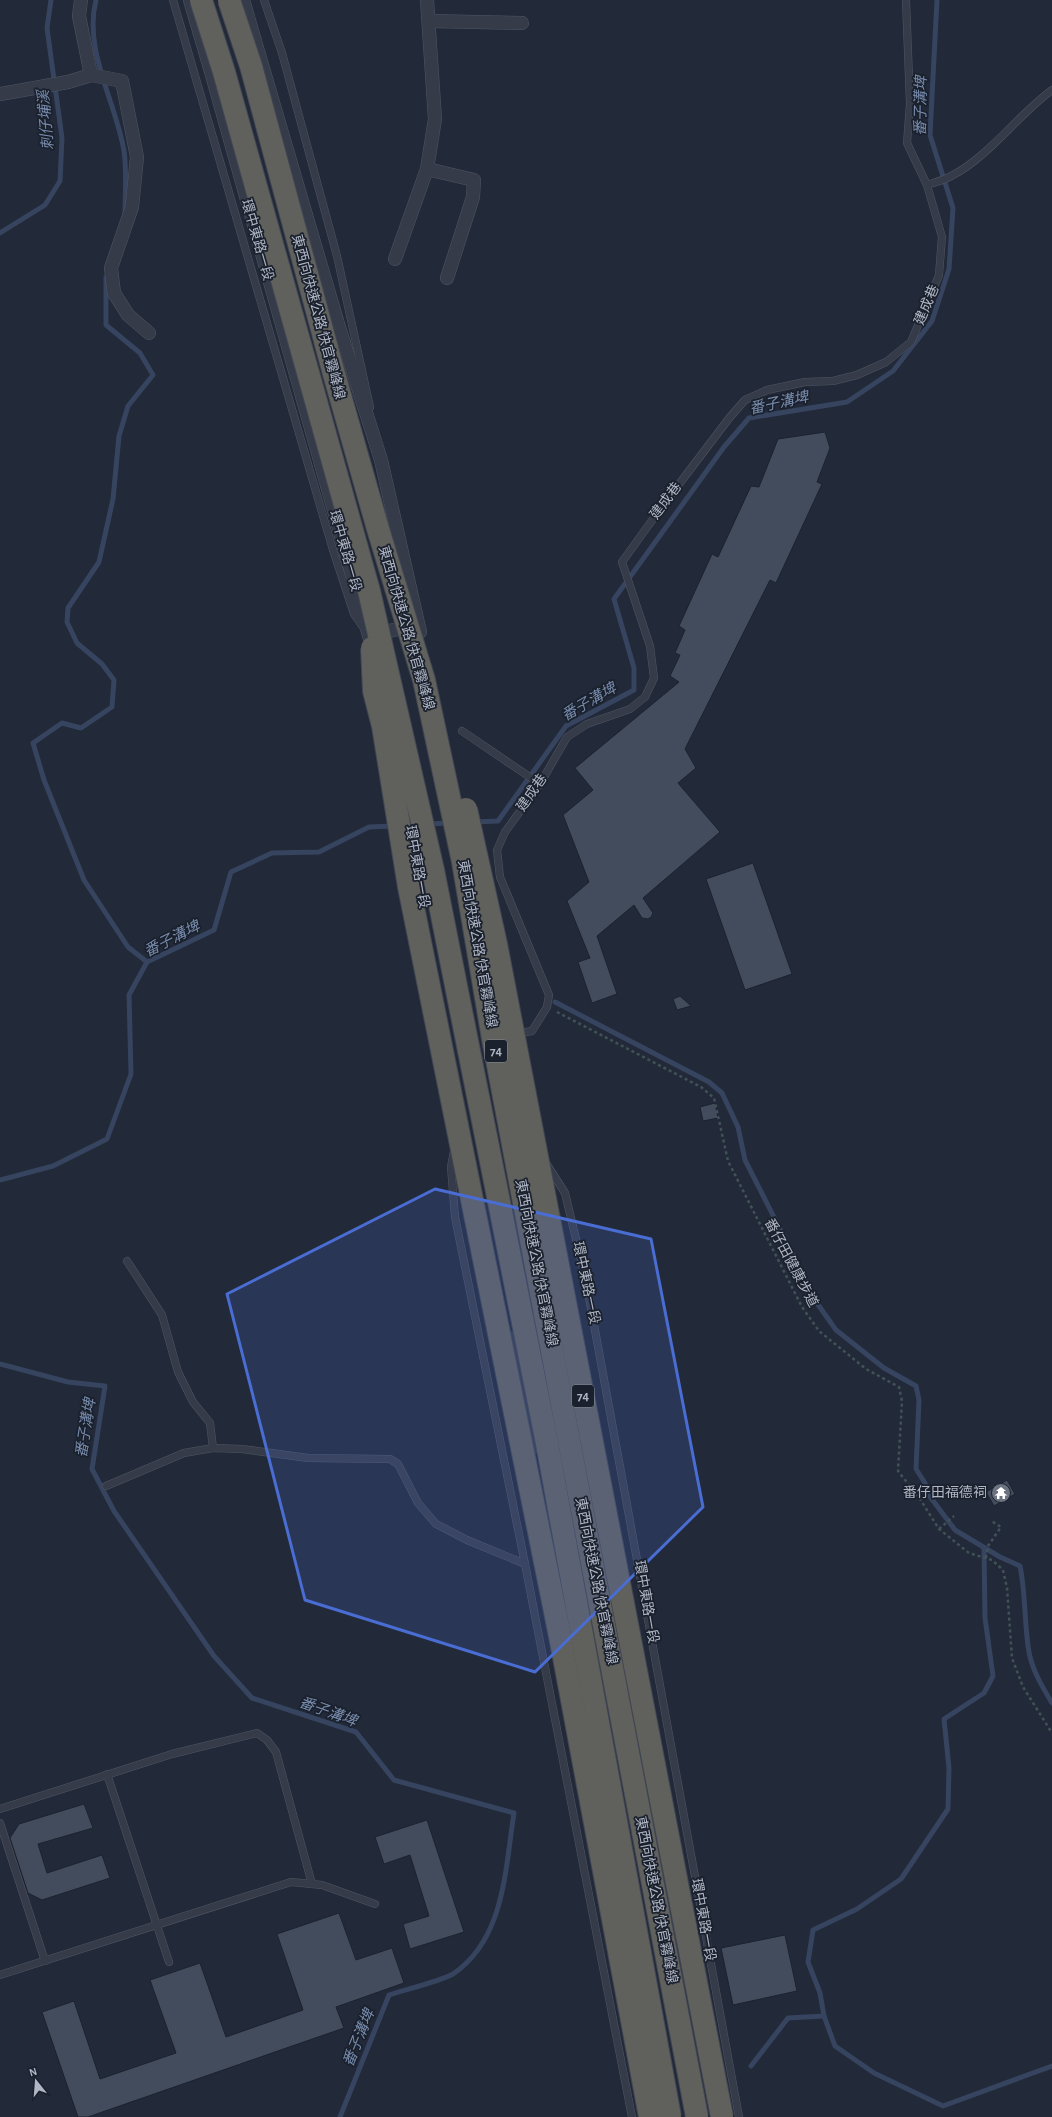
<svg xmlns="http://www.w3.org/2000/svg" width="1052" height="2117" font-family="'Alegreya Sans','Noto Sans TC',sans-serif">
  <rect width="100%" height="100%" fill="#222938"/>
  <g fill="none" stroke-linecap="round" stroke-linejoin="round">
    <g stroke="#36445f" stroke-width="5">
      <path d="M96,0C83,50 116,102 124,151C127,171 125,193 125,213"/>
      <polyline points="0,233 45,205 60,181 62,138 47,28 51,0"/>
      <polyline points="106,277 106,325 140,353 153,375 128,406 119,436 113,499 99,562 68,608 67,622 77,643 102,664 114,680 112,707 81,728 62,723 33,743 44,780 84,880 128,947 147,962"/>
      <polyline points="474,822 498,821 566,726 634,690 634,668 614,599 724,447 749,418 847,402 893,371 932,321 949,269 953,208 930,135 937,0"/>
      <polyline points="428,824 450,823"/>
      <path d="M555,1002L709,1082L722,1093L738,1127L745,1160L819,1306L836,1330L884,1368L916,1386L919,1400L916,1469L925,1483L928,1494L955,1530L1000,1557L1020,1566C1026,1595 1024,1624 1029,1652C1032,1670 1043,1688 1052,1703"/>
      <polyline points="0,1180 53,1166 107,1139 131,1074 129,995 147,962 214,930 231,872 272,853 319,852 369,827 394,826"/>
      <path d="M0,1364L68,1382L105,1386L92,1469L114,1511L214,1656L252,1698L356,1732L394,1780L514,1813C505,1869 505,1939 453,1974C441,1981 404,1990 389,1995L340,2117"/>
      <polyline points="824,2016 820,1993 808,1962 813,1930 857,1909 901,1879 948,1809 949,1768 944,1719 984,1693 993,1676 985,1618 984,1548"/>
      <polyline points="751,2066 788,2018 824,2016 835,2046 874,2073 943,2106 1052,2066"/>
    </g>
  </g>
  <g fill="#434c5d" stroke="#1c232f">
    <polygon points="825,432 830,448 817,482 822,484 776,583 770,580 685,749 696,768 678,783 720,832 643,898 653,913 651,917 648,919 642,918 634,905 597,936 617,994 592,1003 578,962 590,958 567,901 589,882 563,815 593,790 575,768 679,682 670,676 680,655 675,653 685,630 679,626 712,554 718,557 751,486 759,487 778,439"/>
    <polygon points="753,863 792,974 745,990 706,879"/>
    <polygon points="680,996 691,1006 677,1010 673,999"/>
    <polygon points="715,1103 718,1118 703,1121 700,1107"/>
    <polygon points="1007,1480 1015,1494 994,1506 986,1492"/>
    <polygon points="84,1804 93,1828 38,1844 47,1873 102,1855 110,1878 42,1900 28,1893 10,1838 19,1824"/>
    <polygon points="427,1820 464,1932 410,1949 403,1924 429,1916 410,1855 384,1864 375,1837"/>
    <polygon points="339,1913 356,1960 392,1948 404,1983 336,2007 344,2028 88,2117 78,2117 42,2012 74,2001 100,2079 176,2053 150,1980 200,1963 226,2037 303,2010 277,1934"/>
    <polygon points="785,1935 797,1991 733,2005 721,1948"/>
  </g>
  <g fill="none" stroke-linecap="round" stroke-linejoin="round">
    <g stroke="#505663" stroke-width="8">
      <g id="service">
        <polyline points="173,0 333,550 354,614 363,627"/>
        <polyline points="264,0 282,53 337,256 370,407"/>
        <path d="M927,185C936,182 945,180 953,175C988,157 1019,114 1052,90"/>
        <polyline points="462,731 540,784"/>
        <polyline points="515,1034 532,1031 547,1007 549,995 500,877 497,850 505,832 540,784 567,737 587,724 630,709 645,697 654,678 650,646 622,562 661,508 730,417 745,400 767,390 805,382 833,381 857,375 886,362 911,342 939,275 942,237 927,185 907,143 910,104 906,0"/>
        <polyline points="454,1151 451,1167 455,1217 525,1564 632,2117"/>
        <polyline points="546,1163 565,1193 586,1281 739,2117"/>
        <polyline points="127,1261 162,1315 178,1372 193,1402 210,1423 213,1448"/>
        <polyline points="106,1486 184,1453 213,1448 242,1449 308,1458 390,1459 398,1464 418,1503 436,1524 467,1540 525,1564"/>
        <polyline points="107,1774 169,1962"/>
        <polyline points="0,1809 172,1754 257,1733 267,1740 276,1752 312,1884"/>
        <polyline points="0,1823 45,1961"/>
        <polyline points="0,1975 291,1882 322,1885 375,1904"/>
      </g>
    </g>
    <g stroke="#505663" stroke-width="14">
      <g id="minor">
        <polyline points="81,0 79,16 91,75"/>
        <polyline points="190,0 212,75 370,639"/>
        <polyline points="243,0 338,324 381,460 420,632"/>
        <polyline points="429,21 522,23"/>
        <polyline points="0,94 68,82 91,75 122,81 137,157 132,207 111,268 114,293 128,315 149,333"/>
        <polyline points="427,169 474,180 473,197 447,278"/>
        <polyline points="395,259 427,169 435,119 427,0"/>
        <polyline points="373,635 414,625"/>
        <polyline points="511,1339 533,1447"/>
      </g>
    </g>
    <g stroke="#415256" stroke-width="2.5" stroke-dasharray="3 3" stroke-linecap="butt">
      <polyline points="557,1012 701,1087 714,1098 728,1161 802,1307 819,1331 866,1369 899,1387 902,1401 898,1471 920,1499 939,1529 969,1553 992,1560 1003,1570 1007,1588 1012,1658 1023,1687 1052,1733"/>
      <polyline points="939,1529 954,1516"/>
      <polyline points="986,1558 988,1546 1001,1527 990,1520"/>
    </g>
    <use href="#service" stroke="#353b48" stroke-width="7"/>
    <use href="#minor" stroke="#353b48" stroke-width="13"/>
    <g stroke="#404653" stroke-width="24" stroke-linecap="butt">
      <g id="trunk-bridge">
        <polyline points="201,0 224,72 369,591 433,870 547,1443 670,2117"/>
        <polyline points="229,0 251,66 334,374 378,529 424,680 463,862 493,1039 697,2117"/>
        <polyline points="372,648 374,691 383,726 409,887 560,1636 650,2117"/>
        <polyline points="466,809 496,944 722,2117"/>
      </g>
    </g>
    <use href="#trunk-bridge" stroke="#60605d" stroke-width="22"/>
  </g>
  <path fill="#496dd2" fill-opacity="0.2" stroke="#496dd2" stroke-width="3" stroke-linejoin="round" d="M435,1189L651,1239L703,1507L535,1672L305,1600L227,1294Z"/>
  <defs>
    <g id="temple-disc" transform="scale(1)"><circle r="9.5" fill="#6b7280" stroke="#1a212d"/><path d="M0-6L5-2H3V0L6.5 2.5H4V6H1.5V3h-3V6H-4V2.5H-6.5L-3 0V-2H-5Z" fill="#fff"/></g>
  </defs>
  <g fill-rule="evenodd">
    <use href="#temple-disc" x="1001" y="1493"/>
  </g>
  <g text-anchor="middle" dominant-baseline="central" stroke-width="3.5" stroke-linejoin="round" paint-order="stroke">
    <g fill="#1a212d" stroke="#838997" stroke-width="1">
      <rect x="485" y="1040" width="22" height="22" rx="3"/>
      <rect x="572" y="1385" width="22" height="22" rx="3"/>
    </g>
    <g font-size="13" font-weight="bold" fill="#b0b6c5">
      <text x="496" y="1051">74</text>
      <text x="583" y="1396">74</text>
    </g>
    <g font-size="14" fill="#b0b6c5" stroke="#1a212d">
      <text transform="translate(257 240) rotate(74)">環中東路一段</text>
      <text transform="translate(927 305) rotate(-67)">建成巷</text>
      <text transform="translate(318 317) rotate(75)">東西向快速公路 快官霧峰線</text>
      <text transform="translate(666 501) rotate(-53)">建成巷</text>
      <text transform="translate(345 551) rotate(74)">環中東路一段</text>
      <text transform="translate(406 628) rotate(74)">東西向快速公路 快官霧峰線</text>
      <text transform="translate(532 793) rotate(-55)">建成巷</text>
      <text transform="translate(417 867) rotate(80)">環中東路一段</text>
      <text transform="translate(477 944) rotate(80)">東西向快速公路 快官霧峰線</text>
      <text transform="translate(536 1263) rotate(79)">東西向快速公路 快官霧峰線</text>
      <text transform="translate(791 1263) rotate(62)">番仔田健康步道</text>
      <text transform="translate(586 1283) rotate(78)">環中東路一段</text>
      <text transform="translate(596 1581) rotate(79)">東西向快速公路 快官霧峰線</text>
      <text transform="translate(646 1602) rotate(80)">環中東路一段</text>
      <text transform="translate(656 1900) rotate(79)">東西向快速公路 快官霧峰線</text>
      <text transform="translate(703 1920) rotate(80)">環中東路一段</text>
    </g>
    <g font-size="14" fill="#b0b6c5" stroke="#1a212d" text-anchor="end">
      <text x="987" y="1493">番仔田福德祠</text>
    </g>
    <g font-size="15" font-style="italic" fill="#788bac" stroke="#1a212d">
      <text transform="translate(921 106) rotate(-89)">番子溝埤</text>
      <text transform="translate(46 120) rotate(-95)">刺仔埔溪</text>
      <text transform="translate(779 403) rotate(-12)">番子溝埤</text>
      <text transform="translate(589 702) rotate(-30)">番子溝埤</text>
      <text transform="translate(172 939) rotate(-27)">番子溝埤</text>
      <text transform="translate(86 1428) rotate(-81)">番子溝埤</text>
      <text transform="translate(328 1712) rotate(20)">番子溝埤</text>
      <text transform="translate(359 2038) rotate(-68)">番子溝埤</text>
    </g>
  </g>
  <g transform="translate(36 2081) rotate(343)" stroke="#1a212d" stroke-width="3" paint-order="stroke">
  <path d="M0-3L7 15L0 10L-7 15Z" fill="#b0b6c5"/>
  <text y="-6" font-size="11" font-weight="bold" text-anchor="middle" fill="#b0b6c5">N</text>
  </g>
</svg>
